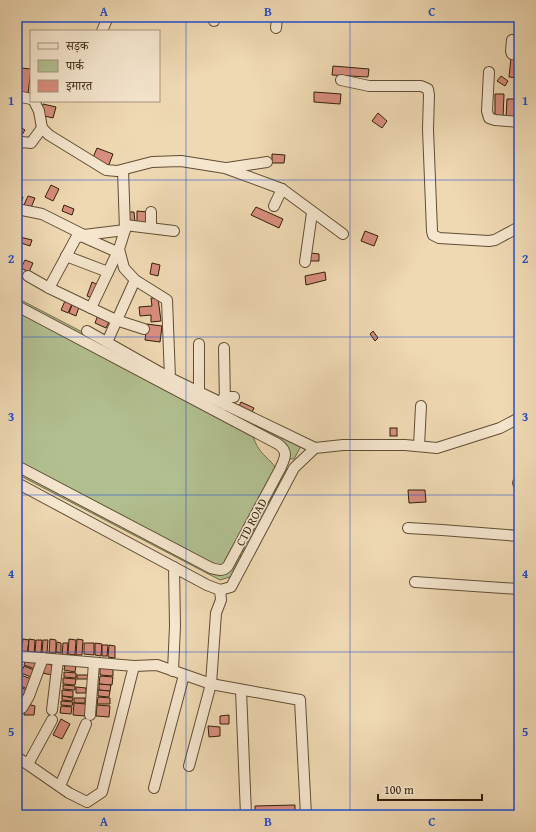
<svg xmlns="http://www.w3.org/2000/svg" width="536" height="832" font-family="'Gentium Book Plus','Noto Serif Devanagari',serif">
  <rect width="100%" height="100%" fill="#efd9b3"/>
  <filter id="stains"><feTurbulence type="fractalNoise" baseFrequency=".005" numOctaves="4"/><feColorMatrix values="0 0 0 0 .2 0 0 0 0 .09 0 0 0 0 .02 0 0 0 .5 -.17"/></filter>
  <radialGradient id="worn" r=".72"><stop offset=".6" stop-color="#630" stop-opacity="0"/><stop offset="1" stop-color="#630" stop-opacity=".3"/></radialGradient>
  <g fill="#b2c091" stroke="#72704c">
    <polygon points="17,298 301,446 294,459 289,459 288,452 17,303"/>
    <path d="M17,309L117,365L146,378L252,434C254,439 256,445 259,449C264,457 274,462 276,470L221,569L17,463Z"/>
    <polygon points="285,466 287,471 245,552 241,551 240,553 241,560 233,576 220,580 17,474 17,467 221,572"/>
  </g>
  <g fill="#d88e7e" stroke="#311f08">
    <polygon points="511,58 519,58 519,78 509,77"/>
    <polygon points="333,66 369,69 368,77 332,75"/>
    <polygon points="21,68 31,69 28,94 19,93"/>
    <polygon points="501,76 508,81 505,86 497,81"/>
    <polygon points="314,92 341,94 340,104 314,102"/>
    <polygon points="495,94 504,94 503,118 495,118"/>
    <polygon points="507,99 516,99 515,118 506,118"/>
    <polygon points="43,104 56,107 53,118 40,115"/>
    <polygon points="378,113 387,121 382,128 372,121"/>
    <polygon points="18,126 25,130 20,138 17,136"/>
    <polygon points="97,148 113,154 108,167 92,160"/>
    <polygon points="272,154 285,155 284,163 272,163"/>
    <polygon points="51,185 59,189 53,201 45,197"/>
    <polygon points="17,195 23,197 20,207 17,206"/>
    <polygon points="28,196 35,198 30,210 23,207"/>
    <polygon points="64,205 74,209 72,215 62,211"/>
    <polygon points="256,207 283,219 279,228 251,215"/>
    <polygon points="137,211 148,212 148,224 137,223"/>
    <polygon points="127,212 134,212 135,222 127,223"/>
    <polygon points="365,231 378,236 374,246 361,241"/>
    <polygon points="20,237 32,240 30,246 18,242"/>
    <polygon points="310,253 319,254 319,261 310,261"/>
    <polygon points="25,260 33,263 29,272 21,268"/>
    <polygon points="152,263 160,265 158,276 150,274"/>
    <polygon points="325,272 326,280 306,285 305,276"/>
    <polygon points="92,282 98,285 93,298 87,296"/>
    <polygon points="151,298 158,298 161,321 151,322 151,315 140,316 139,307 152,306"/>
    <polygon points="65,301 72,304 68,313 61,310"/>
    <polygon points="72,305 79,307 76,316 69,313"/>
    <polygon points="98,315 110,320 106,328 95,323"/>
    <polygon points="147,324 162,326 160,342 145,340"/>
    <polygon points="373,331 378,338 375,341 370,334"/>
    <polygon points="241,402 254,408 250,416 237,410"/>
    <rect x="390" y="428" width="7" height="8"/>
    <polygon points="408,490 425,490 426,502 409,503"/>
    <polygon points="18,638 22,638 20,652 17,653"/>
    <polygon points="23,639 29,640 27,654 21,653"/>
    <polygon points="29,639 35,640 34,655 28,654"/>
    <polygon points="50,639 56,640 56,653 49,653"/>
    <polygon points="69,639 76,640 75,655 68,654"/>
    <polygon points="77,639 83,640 82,655 76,655"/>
    <polygon points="36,640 42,640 41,653 35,652"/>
    <polygon points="43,640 48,640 47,653 42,653"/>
    <polygon points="57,642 61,643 61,653 56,652"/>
    <polygon points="63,643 68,643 67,657 62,656"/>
    <polygon points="84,643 94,643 94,655 84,654"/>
    <polygon points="95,643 102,644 101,656 95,655"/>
    <polygon points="102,645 108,645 107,656 102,656"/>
    <polygon points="109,645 115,646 115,658 108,657"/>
    <polygon points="26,659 37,664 35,669 24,665"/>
    <polygon points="45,663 54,666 52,675 42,673"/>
    <polygon points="65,664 76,665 75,672 64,670"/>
    <polygon points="24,666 34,670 31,677 21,673"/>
    <polygon points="100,668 113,669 113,676 100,675"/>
    <polygon points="64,672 76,673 76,678 64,677"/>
    <polygon points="21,675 31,679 27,689 17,684"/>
    <rect x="77" y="675" width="11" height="4"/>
    <polygon points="100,676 113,677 112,685 99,684"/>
    <polygon points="63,678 76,679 75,685 63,684"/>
    <polygon points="99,684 111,685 110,691 99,690"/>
    <polygon points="17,685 26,690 23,696 17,693"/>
    <polygon points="63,685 75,686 75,690 63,689"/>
    <polygon points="76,687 86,688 86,693 76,693"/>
    <polygon points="62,690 73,691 73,697 62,696"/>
    <polygon points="98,690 110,691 109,697 98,696"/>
    <polygon points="62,696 73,698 72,701 62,700"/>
    <polygon points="98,697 110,698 110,704 97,704"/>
    <rect x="74" y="698" width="11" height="5"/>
    <polygon points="61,701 73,702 72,706 61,705"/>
    <polygon points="74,703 86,704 85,716 73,715"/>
    <polygon points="27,704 35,706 34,715 24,715"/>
    <polygon points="97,705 110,706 109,717 96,716"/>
    <polygon points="61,706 72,707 71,714 60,713"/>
    <polygon points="229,715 229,724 220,724 220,716"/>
    <polygon points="61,719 70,724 62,739 53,735"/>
    <polygon points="208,726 220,727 220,736 209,737"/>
    <polygon points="295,805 295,815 255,815 255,806"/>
  </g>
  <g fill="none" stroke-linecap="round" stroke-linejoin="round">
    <g stroke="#604e33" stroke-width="12">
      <g id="minor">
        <polyline points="214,21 214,17"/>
        <polyline points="276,28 277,17"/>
        <polyline points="102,31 108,17"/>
        <polyline points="512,40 511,51 512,54 519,55"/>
        <polyline points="489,72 487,111 489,118 495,120 519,122"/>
        <polyline points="341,80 369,86 421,86 428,89 429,95 428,129 432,231 433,235 439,238 489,241 495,240 519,227"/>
        <polyline points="17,96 31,99"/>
        <polyline points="34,101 39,111 42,128 49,135 106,170 117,171 152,162 181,161 225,168 282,189 343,234"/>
        <polyline points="17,145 22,142 31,143 42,128"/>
        <polyline points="227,168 267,162"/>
        <polyline points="123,170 125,230"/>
        <polyline points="274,206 282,189"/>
        <polyline points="17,209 42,214 84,235"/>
        <polyline points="125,225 174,231"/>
        <polyline points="151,228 151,212"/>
        <polyline points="81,236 117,252"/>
        <polyline points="66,256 108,272"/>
        <polyline points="305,262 312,213"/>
        <polyline points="28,276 49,288 116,320 144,329"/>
        <polyline points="49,288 76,238 84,235 125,230 119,249 124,268 135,280 167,300 170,378 315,448"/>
        <path d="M17,306L278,444C289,452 285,458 280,469L228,566C223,572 218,570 211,568L17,466"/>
        <polyline points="91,308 119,249"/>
        <polyline points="87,331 170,378"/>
        <polyline points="107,342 135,280"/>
        <polyline points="199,344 199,391"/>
        <polyline points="224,348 225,405"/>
        <polyline points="224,397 234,397"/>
        <polyline points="419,446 421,406"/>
        <polyline points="17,483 207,585 220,590 231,587 294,468 315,448 343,445 405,445 437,448 500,428 519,418"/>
        <polyline points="518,483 519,483"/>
        <polyline points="408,528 442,530 519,536"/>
        <polyline points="415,582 519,589"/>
        <polyline points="17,656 134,666 157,665 211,684 300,700 306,815"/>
        <polyline points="173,671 175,626 174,567"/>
        <polyline points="241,690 246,815"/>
        <polyline points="22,708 29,696 43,658"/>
        <polyline points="52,710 58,660"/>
        <polyline points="90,715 94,663"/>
        <polyline points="17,757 69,793 87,802 102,792 134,666"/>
        <polyline points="28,764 52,720"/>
        <polyline points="189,766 211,684 216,613 221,600 220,590"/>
        <polyline points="60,786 86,724"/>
        <polyline points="154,788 184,675"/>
      </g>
    </g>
    <use href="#minor" stroke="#f5e6ce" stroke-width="10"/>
  </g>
  <path fill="none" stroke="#1d4ed8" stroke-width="1" stroke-opacity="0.55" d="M186,17V815M350,17V815M17,180H519M17,337H519M17,495H519M17,652H519"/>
  <g text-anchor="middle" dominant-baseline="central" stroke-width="3.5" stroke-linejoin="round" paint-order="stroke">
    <g font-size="12" fill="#311f08" stroke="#f5e6ce">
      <text transform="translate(251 522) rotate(-62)">CTD ROAD</text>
    </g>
  </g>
  <rect width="536" height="832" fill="none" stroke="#efd9b3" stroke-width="44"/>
  <rect x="30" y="30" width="130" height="72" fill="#f5e6ce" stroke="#a7967f"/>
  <rect x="38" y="43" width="20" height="6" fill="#f5e6ce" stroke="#a7967f"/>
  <text x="66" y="50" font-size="12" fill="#311f08">सड़क</text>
  <rect x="38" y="60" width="20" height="12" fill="#b2c091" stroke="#a7967f"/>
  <text x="66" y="70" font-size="12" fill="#311f08">पार्क</text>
  <rect x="38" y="80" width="20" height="12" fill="#d88e7e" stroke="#a7967f"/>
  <text x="66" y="90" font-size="12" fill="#311f08">इमारत</text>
  <path d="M378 794v6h104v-6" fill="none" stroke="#311f08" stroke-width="2"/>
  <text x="384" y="794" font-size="12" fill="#311f08" stroke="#f5e6ce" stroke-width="3" paint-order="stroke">100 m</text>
  <rect x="22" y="22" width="492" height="788" fill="none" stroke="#1d4ed8" stroke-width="1.5"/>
  <g font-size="13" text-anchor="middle" font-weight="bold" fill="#1d4ed8">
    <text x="104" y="16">A</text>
    <text x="268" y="16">B</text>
    <text x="432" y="16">C</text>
    <text x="11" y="105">1</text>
    <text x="525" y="105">1</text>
    <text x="11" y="263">2</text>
    <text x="525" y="263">2</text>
    <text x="11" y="421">3</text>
    <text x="525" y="421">3</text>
    <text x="11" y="578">4</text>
    <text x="525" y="578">4</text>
    <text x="11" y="736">5</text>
    <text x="525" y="736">5</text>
    <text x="104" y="826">A</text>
    <text x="268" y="826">B</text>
    <text x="432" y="826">C</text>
  </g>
  <rect width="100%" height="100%" filter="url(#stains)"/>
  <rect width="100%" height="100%" fill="url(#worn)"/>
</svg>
